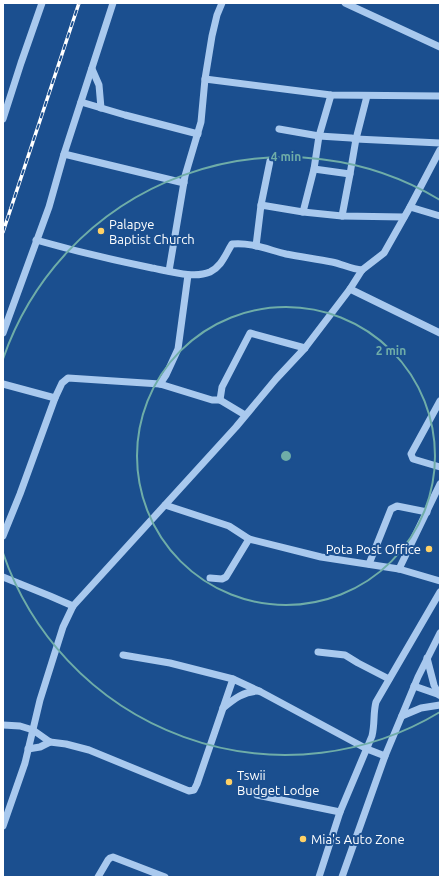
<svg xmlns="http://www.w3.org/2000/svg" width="443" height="880" font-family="Ubuntu,sans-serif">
  <rect width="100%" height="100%" fill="#1b4f8f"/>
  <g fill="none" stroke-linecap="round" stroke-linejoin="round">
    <g stroke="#a9c9ee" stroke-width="7">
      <polyline points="345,3 440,47"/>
      <polyline points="92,69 99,85 101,108"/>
      <polyline points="205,79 331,95 440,96"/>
      <polyline points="81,102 125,115 198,134"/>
      <polyline points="3,119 21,63 42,3"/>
      <polyline points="279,129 319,136 351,138 356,139 440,143"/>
      <polyline points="64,154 184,183"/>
      <polyline points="314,169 350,174 356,139 367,96"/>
      <polyline points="261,205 270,161"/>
      <polyline points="410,207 440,216"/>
      <polyline points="303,212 342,216 404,217"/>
      <polyline points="342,216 350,174"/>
      <path d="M36,240C75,251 113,260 152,268C169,271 194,279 210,272C222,266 225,255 232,244C251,242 269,250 286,254C301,257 317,259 332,262C342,264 351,269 362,270"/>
      <polyline points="256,246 261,205 303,212 314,169 319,136 331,95"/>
      <polyline points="169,271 185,176 201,122 205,79 212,36 217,15 222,3"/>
      <polyline points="350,289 440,333"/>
      <polyline points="3,333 49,207 64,154 113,3"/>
      <polyline points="3,384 55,398"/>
      <polyline points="160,384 166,375 178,349 188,275"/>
      <polyline points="220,400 222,387 250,333 305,348"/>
      <polyline points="440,401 411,454 413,459 440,467"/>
      <polyline points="165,505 229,526 249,539 321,557 399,569 440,581"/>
      <polyline points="3,536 20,494 55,398 62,383 68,378 160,384 212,400 220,400 245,415"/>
      <polyline points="369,564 391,509 397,506 427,512"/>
      <polyline points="399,569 440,484"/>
      <polyline points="3,577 50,596 73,606"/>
      <polyline points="210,578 222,579 226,577 249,539"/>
      <polyline points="318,652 345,655 358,663 389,679"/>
      <polyline points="123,655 170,663 233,679 261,692 367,749 385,756"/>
      <polyline points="427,658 434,685 439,695"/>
      <polyline points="414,686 440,695"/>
      <path d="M223,708C234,699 244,691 259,691"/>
      <polyline points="402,716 421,708 440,705"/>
      <polyline points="3,725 20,726 33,730 50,742 66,744 89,750 189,791 194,790 197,784 233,679"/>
      <polyline points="28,749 40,747 50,742"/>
      <polyline points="257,795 340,812"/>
      <polyline points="3,826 25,763 40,700 63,627 73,606 236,427 276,379 305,348 350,289 362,270 384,253 410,207 440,150"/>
      <polyline points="98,877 108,860 110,858 113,857 165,877"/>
      <path d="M319,877L340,812L372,736C375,724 373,713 376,702L440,592"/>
      <polyline points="342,877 385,756 418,677 440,633"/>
    </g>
    <g stroke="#fff" stroke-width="3.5">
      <polyline id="rail" points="3,232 79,3"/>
    </g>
    <use href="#rail" stroke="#1b4f8f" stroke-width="2" stroke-dasharray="6" stroke-linecap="butt"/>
  </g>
  <g fill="none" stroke="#6fada8" stroke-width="2">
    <circle cx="286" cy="456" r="149"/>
    <path d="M440 712A299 299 0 0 1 3 553M3 359A299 299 0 0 1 440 200"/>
  </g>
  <g fill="#ffd166" stroke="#1b4f8f" stroke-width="1.5">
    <circle cx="101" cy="231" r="4"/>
    <circle cx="429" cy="549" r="4"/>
    <circle cx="229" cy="782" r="4"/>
    <circle cx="303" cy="839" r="4"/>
  </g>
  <g text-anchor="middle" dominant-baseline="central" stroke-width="4" stroke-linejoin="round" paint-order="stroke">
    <g font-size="13" fill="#fff" stroke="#1b4f8f" text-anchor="start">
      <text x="109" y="224">Palapye<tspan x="109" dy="15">Baptist Church</tspan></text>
      <text x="421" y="549" text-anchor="end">Pota Post Office</text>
      <text x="237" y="775">Tswii<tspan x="237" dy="15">Budget Lodge</tspan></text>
      <text x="311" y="839">Mia's Auto Zone</text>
    </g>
  </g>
  <circle cx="286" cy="456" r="6" fill="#6fada8" stroke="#1b4f8f" stroke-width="2"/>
  <g font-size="12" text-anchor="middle" font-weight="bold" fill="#6fada8" stroke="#1b4f8f" stroke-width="4" stroke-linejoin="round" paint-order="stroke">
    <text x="286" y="161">4 min</text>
    <text x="391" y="355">2 min</text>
  </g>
  <rect width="443" height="880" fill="none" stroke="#ffffff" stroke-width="8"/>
</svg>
